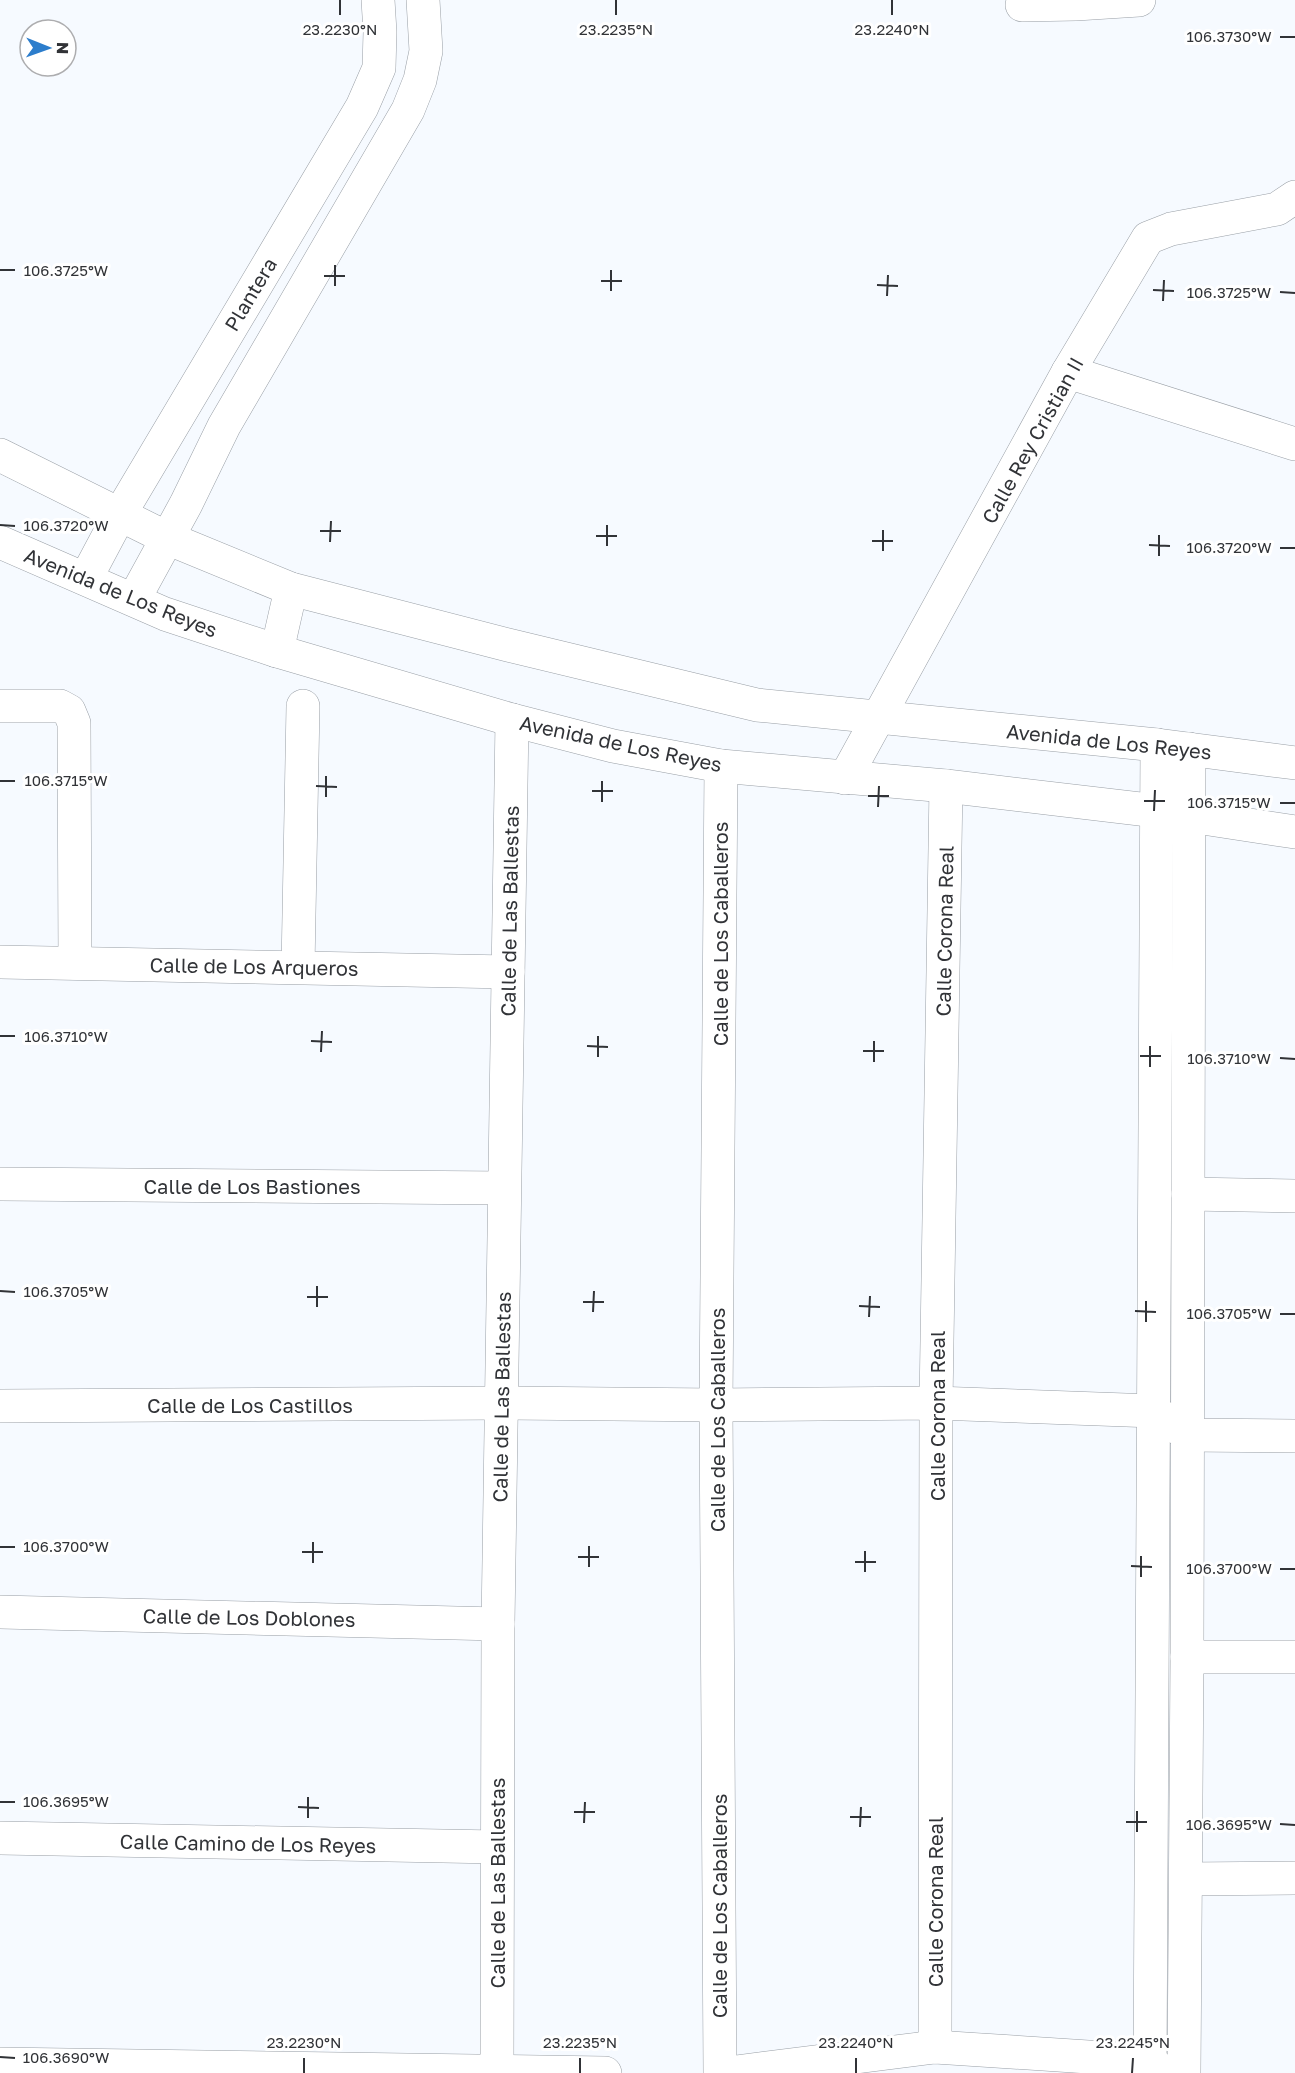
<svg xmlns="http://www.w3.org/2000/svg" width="1295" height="2073" font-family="'Golos Text',sans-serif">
  <rect width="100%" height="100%" fill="#f6faff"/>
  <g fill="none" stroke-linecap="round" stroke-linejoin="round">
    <g stroke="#999fa6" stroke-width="34">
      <g id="street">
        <polyline points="1022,5 1076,4 1139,0"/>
        <polyline points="1068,372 1295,444"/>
        <polyline points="0,455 167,538 291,589 508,645 757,705 1157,745 1295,763"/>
        <polyline points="0,542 165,614 277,651 512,720 613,746 721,766 946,786 1157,811 1295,832"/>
        <polyline points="86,578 120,514 362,107 379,68 380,32 378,0"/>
        <polyline points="134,599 186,504 224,426 408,110 420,80 426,51 423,0"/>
        <polyline points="277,651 291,589"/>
        <polyline points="0,706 60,706 69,711 74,723 75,963"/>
        <polyline points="845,778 1068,372 1148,238 1171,229 1277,209 1295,197"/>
        <polyline points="0,962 508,972"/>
        <polyline points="298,967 303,706"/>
        <polyline points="0,1184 504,1188"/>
        <polyline points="1188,1194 1295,1196"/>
        <polyline points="0,1406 500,1403 716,1405 936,1403 1154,1411 1188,1435 1295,1436"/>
        <polyline points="0,1612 498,1624"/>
        <polyline points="1187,1657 1295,1657"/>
        <polyline points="0,1838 497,1847"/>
        <polyline points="1186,1879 1295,1878"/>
        <polyline points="935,2047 936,1403 946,786"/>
        <polyline points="0,2064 605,2073"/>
        <polyline points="497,2073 498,1624 512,720"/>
        <polyline points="720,2073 716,1405 721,766"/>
        <polyline points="728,2073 935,2047 1150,2061 1164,2073"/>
        <polyline points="1150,2073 1157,745"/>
        <polyline points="1184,2073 1187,1657 1189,749"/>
      </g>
    </g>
    <use href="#street" stroke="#fff" stroke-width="33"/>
  </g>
  <path fill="none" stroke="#313337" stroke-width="2" d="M340,15V0M616,15V0M892,15V0M1280,37H1295M0,270H15M324,276H345M601,281H622M877,285L898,286M335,286V265M1153,290L1174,291M611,291V270M1280,292L1295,293M887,296L888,275M1163,301L1164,280M0,525L15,526M320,531H341M596,536H617M872,541H893M330,542L331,521M1149,545L1170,546M607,546V525M1280,548H1295M883,551V530M1159,556V535M0,781H15M316,786L337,787M592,791H613M868,796H889M326,797V776M1144,801H1165M602,802V781M1280,803H1295M878,807L879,786M1154,811L1155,790M0,1036H15M311,1041L332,1042M587,1046L608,1047M863,1051H884M321,1052L322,1031M1140,1056H1161M598,1057V1036M1280,1058L1295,1059M874,1062V1041M1150,1067V1046M0,1291L15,1292M307,1297H328M583,1302H604M859,1306L880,1307M317,1307V1286M1135,1311L1156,1312M593,1312L594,1291M1280,1314H1295M869,1317L870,1296M1146,1322V1301M0,1547H15M302,1552H323M578,1557H599M855,1562H876M313,1563V1542M1131,1566L1152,1567M589,1567V1546M1280,1569H1295M865,1572V1551M1141,1577V1556M0,1802H15M298,1807L319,1808M574,1812H595M850,1817H871M308,1818V1797M1126,1822H1147M584,1823L585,1802M1280,1824L1295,1825M860,1827L861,1807M1137,1832V1811M0,2057L15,2058M304,2073V2058M580,2073V2058M856,2073V2058M1132,2073L1133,2058"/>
  <g text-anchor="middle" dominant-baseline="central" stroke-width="6" stroke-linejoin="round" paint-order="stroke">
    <g font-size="20" fill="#313337" stroke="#fff">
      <text transform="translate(250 294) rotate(-59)">Plantera</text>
      <text transform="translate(1032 440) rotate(-61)">Calle Rey Cristian II</text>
      <text transform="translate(121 592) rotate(22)">Avenida de Los Reyes</text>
      <text transform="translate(1109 741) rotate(6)">Avenida de Los Reyes</text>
      <text transform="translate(621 743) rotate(12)">Avenida de Los Reyes</text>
      <text transform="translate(509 911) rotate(-89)">Calle de Las Ballestas</text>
      <text transform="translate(944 931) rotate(-89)">Calle Corona Real</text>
      <text transform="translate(720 934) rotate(-90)">Calle de Los Caballeros</text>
      <text transform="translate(254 966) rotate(1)">Calle de Los Arqueros</text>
      <text x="252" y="1186">Calle de Los Bastiones</text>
      <text transform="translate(501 1397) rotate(-89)">Calle de Las Ballestas</text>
      <text x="250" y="1405">Calle de Los Castillos</text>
      <text transform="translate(937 1416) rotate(-90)">Calle Corona Real</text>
      <text transform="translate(717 1420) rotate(-90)">Calle de Los Caballeros</text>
      <text transform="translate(249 1617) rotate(1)">Calle de Los Doblones</text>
      <text transform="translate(248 1843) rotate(1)">Calle Camino de Los Reyes</text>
      <text transform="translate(497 1883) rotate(-90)">Calle de Las Ballestas</text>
      <text transform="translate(935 1902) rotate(-90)">Calle Corona Real</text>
      <text transform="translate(719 1906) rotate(-90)">Calle de Los Caballeros</text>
    </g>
  </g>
  <g font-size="15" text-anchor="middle" fill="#313337" stroke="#fff" stroke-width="6" stroke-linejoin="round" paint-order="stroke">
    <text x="340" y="35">23.2230°N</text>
    <text x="616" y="35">23.2235°N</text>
    <text x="892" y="35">23.2240°N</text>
    <text x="1229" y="42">106.3730°W</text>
    <text x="66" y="276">106.3725°W</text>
    <text x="1229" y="298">106.3725°W</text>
    <text x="66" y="531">106.3720°W</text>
    <text x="1229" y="553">106.3720°W</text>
    <text x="66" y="786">106.3715°W</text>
    <text x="1229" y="808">106.3715°W</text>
    <text x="66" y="1042">106.3710°W</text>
    <text x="1229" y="1064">106.3710°W</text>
    <text x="66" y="1297">106.3705°W</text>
    <text x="1229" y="1319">106.3705°W</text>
    <text x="66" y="1552">106.3700°W</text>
    <text x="1229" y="1574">106.3700°W</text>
    <text x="66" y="1807">106.3695°W</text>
    <text x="1229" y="1830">106.3695°W</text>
    <text x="304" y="2048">23.2230°N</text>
    <text x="580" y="2048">23.2235°N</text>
    <text x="856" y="2048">23.2240°N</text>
    <text x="1133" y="2048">23.2245°N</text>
    <text x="66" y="2063">106.3690°W</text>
  </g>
  <g transform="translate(48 48) rotate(91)"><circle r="28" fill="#ffffff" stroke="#adadaf" stroke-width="1.5"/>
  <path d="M0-4.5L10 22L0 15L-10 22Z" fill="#2c7dcc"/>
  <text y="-9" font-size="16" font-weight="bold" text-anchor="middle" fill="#313337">N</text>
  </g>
</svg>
